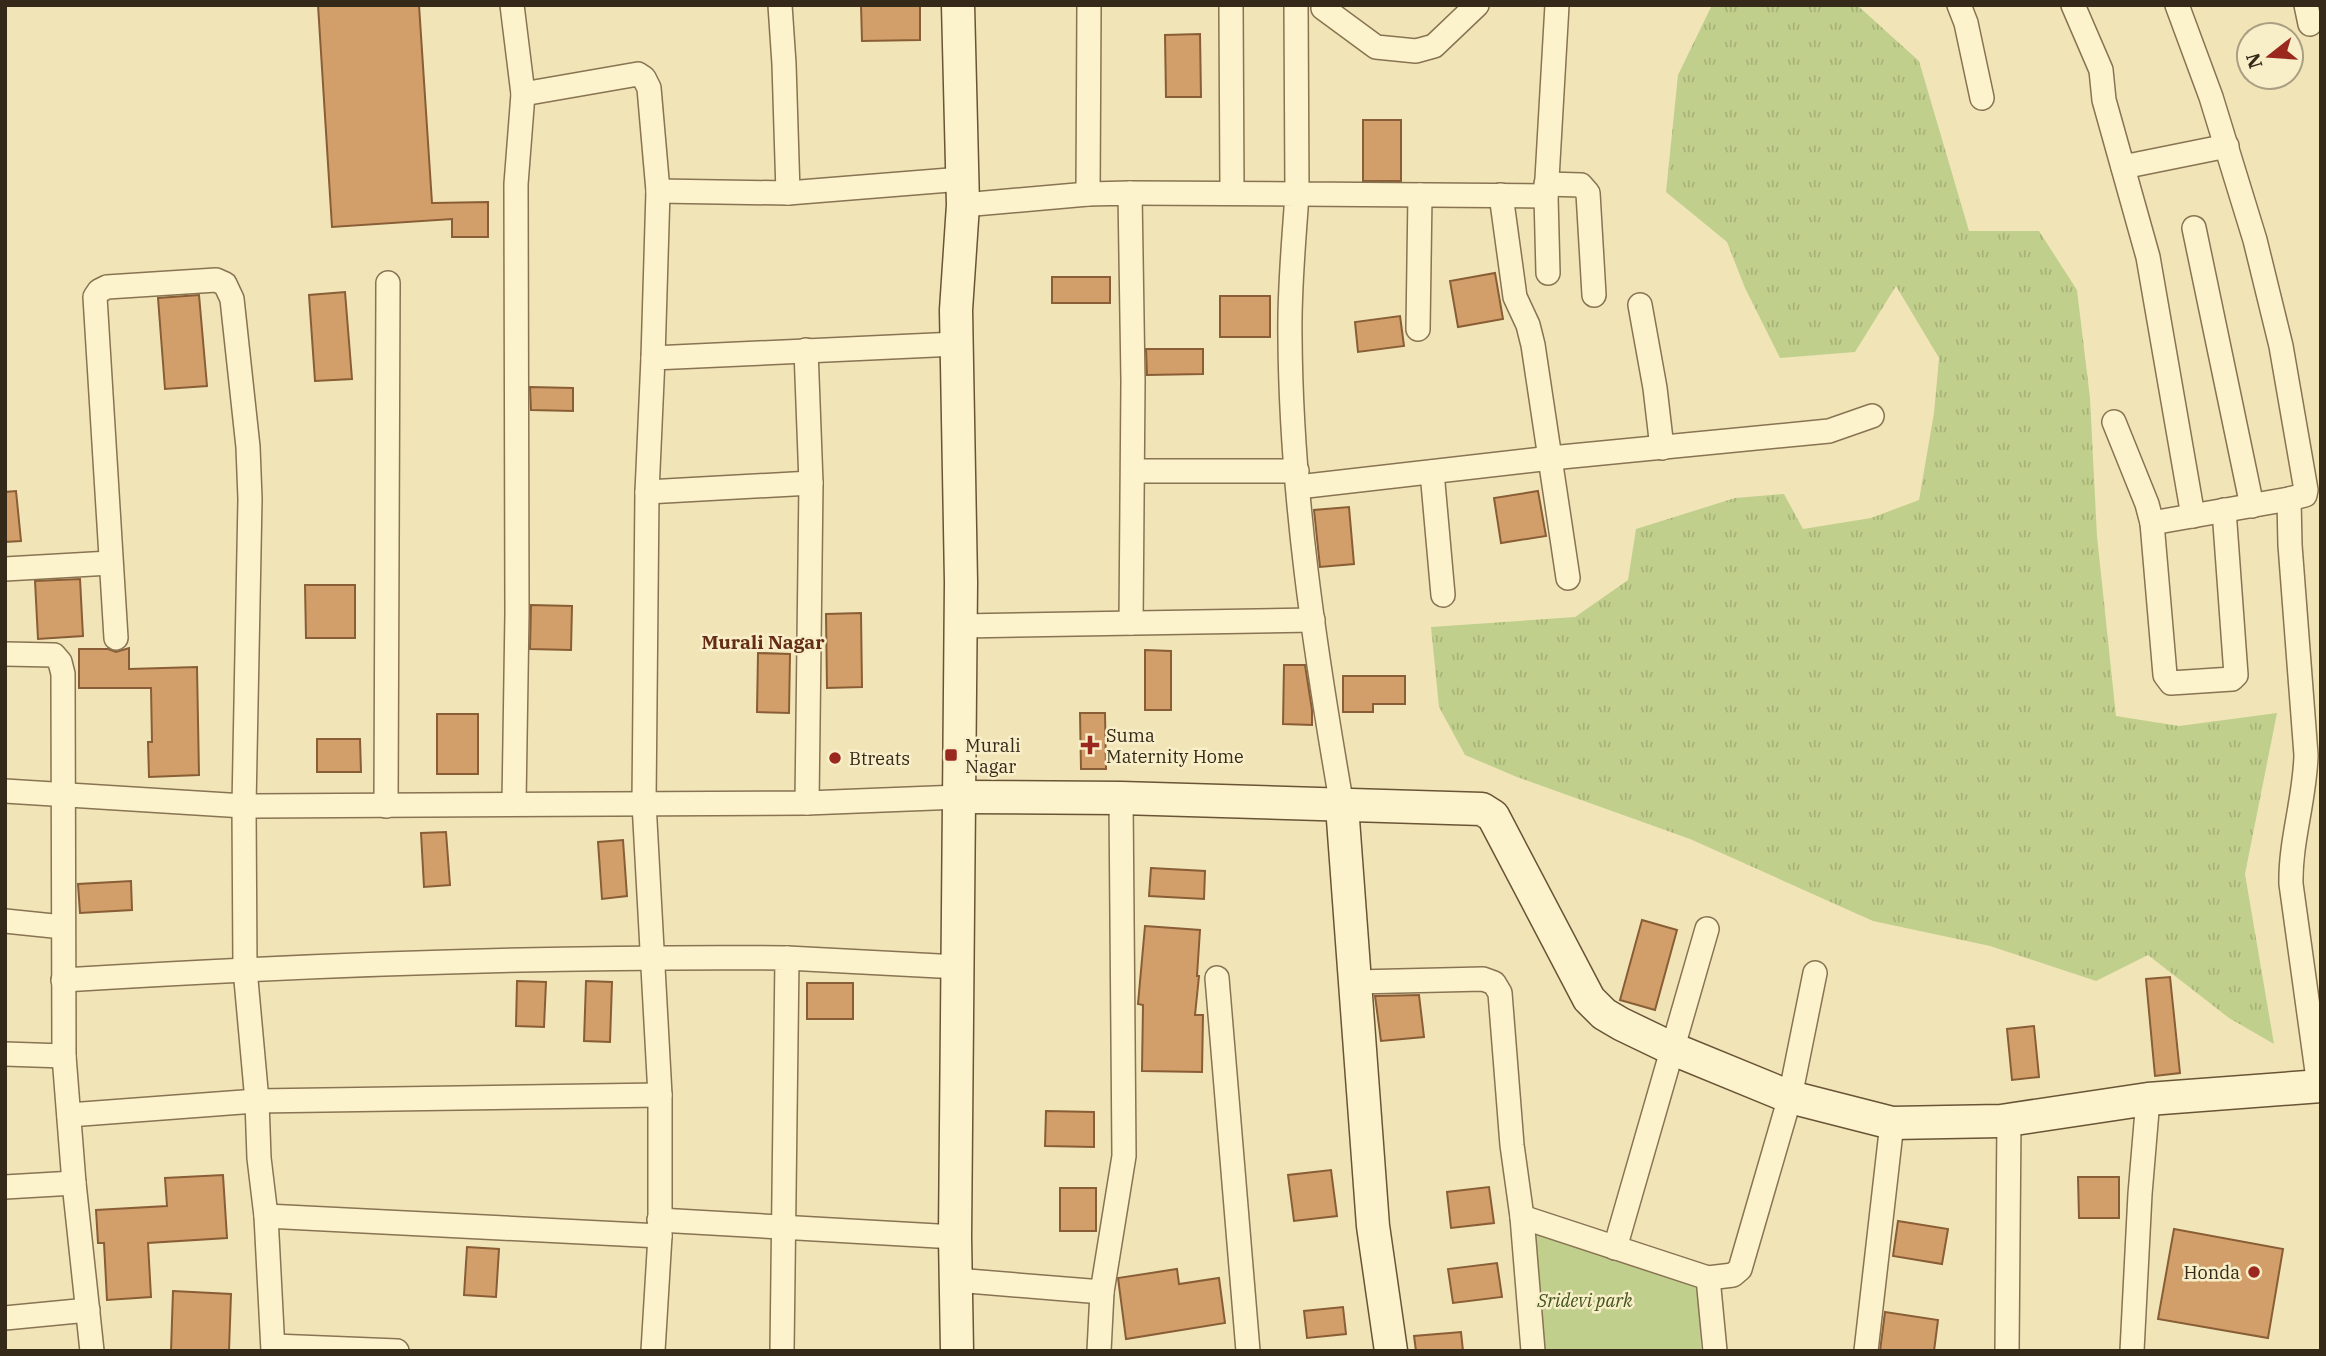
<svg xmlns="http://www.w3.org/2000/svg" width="2326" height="1356" font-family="'IBM Plex Serif',serif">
  <defs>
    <pattern id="grass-tufts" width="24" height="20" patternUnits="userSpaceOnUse" patternTransform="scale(1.75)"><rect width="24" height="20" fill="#c1cf8c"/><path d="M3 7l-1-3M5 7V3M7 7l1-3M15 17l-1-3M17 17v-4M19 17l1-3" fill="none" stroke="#a6b278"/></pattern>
  </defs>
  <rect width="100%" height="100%" fill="#f1e5b8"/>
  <polygon fill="url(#grass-tufts)" points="1712,5 1857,5 1919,61 1969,231 2039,231 2077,290 2090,398 2097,536 2116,716 2179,726 2277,713 2245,874 2274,1044 2229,1018 2148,955 2096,981 1990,946 1873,921 1690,839 1517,777 1465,755 1439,707 1431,627 1575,617 1628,580 1636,529 1735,498 1784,494 1803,529 1871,518 1919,500 1934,413 1939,358 1896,286 1855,352 1780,358 1745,288 1727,242 1666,192 1678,75"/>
  <polygon fill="#c1cf8c" points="1528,1232 1699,1280 1701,1351 1541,1351"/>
  <g fill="#d29f6a" stroke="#895e36" stroke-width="2">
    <polygon points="318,5 419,5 432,203 488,202 488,237 452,237 452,219 332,227"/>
    <polygon points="861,5 920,5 920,40 862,41"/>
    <polygon points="1200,34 1201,97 1166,97 1165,35"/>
    <rect x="1363" y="120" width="38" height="61"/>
    <polygon points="1495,273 1503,319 1458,327 1450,281"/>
    <rect x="1052" y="277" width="58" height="26"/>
    <polygon points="345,292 352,379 315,381 309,295"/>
    <polygon points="199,295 207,386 165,389 158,298"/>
    <rect x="1220" y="296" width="50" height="41"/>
    <polygon points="1400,316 1404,346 1358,352 1355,322"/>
    <polygon points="1146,349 1203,349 1203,374 1147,375"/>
    <polygon points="530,387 573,388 573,411 531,410"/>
    <polygon points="16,491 21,541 5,542 5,492"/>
    <polygon points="1538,491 1546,536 1501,543 1494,498"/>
    <polygon points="1349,507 1354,564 1320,567 1314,510"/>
    <polygon points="80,579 83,636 38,639 35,581"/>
    <polygon points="305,585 355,585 355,638 306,638"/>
    <polygon points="531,605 572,606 571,650 530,649"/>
    <polygon points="861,613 862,687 827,688 826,614"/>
    <polygon points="129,648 129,669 197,667 199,775 149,777 148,742 152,742 151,688 79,688 79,649 108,649 116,652"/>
    <polygon points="1145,650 1171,651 1171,710 1145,710"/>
    <polygon points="758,653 790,654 789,713 757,712"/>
    <polygon points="1284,665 1305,665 1312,710 1312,725 1283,724"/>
    <polygon points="1343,676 1405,676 1405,704 1373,704 1373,712 1343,712"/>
    <polygon points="1080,713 1105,713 1106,769 1081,769"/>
    <rect x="437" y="714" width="41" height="60"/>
    <polygon points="317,739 360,739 361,772 317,772"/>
    <polygon points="446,832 450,885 424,887 421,833"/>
    <polygon points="623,840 627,896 602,899 598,842"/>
    <polygon points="1151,868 1205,871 1204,899 1149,896"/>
    <polygon points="131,881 132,910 80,913 78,884"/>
    <polygon points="1642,920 1677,930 1655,1010 1620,1000"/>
    <polygon points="1145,926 1200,930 1197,976 1199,976 1195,1015 1203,1015 1202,1072 1142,1071 1143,1005 1138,1004"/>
    <polygon points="2170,977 2180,1073 2155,1076 2146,979"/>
    <polygon points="517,981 546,982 544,1027 516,1026"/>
    <polygon points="586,981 612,982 610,1042 584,1041"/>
    <rect x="807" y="983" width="46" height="36"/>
    <polygon points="1419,995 1424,1037 1381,1041 1375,996"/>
    <polygon points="2034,1026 2039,1077 2012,1080 2007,1029"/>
    <polygon points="1046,1111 1094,1112 1094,1147 1045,1146"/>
    <polygon points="1331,1170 1337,1216 1294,1221 1288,1175"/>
    <polygon points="223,1175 227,1238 148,1243 151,1297 107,1300 104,1243 98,1243 96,1210 167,1206 165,1178"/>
    <polygon points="2078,1177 2119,1177 2119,1218 2079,1218"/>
    <polygon points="1489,1187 1494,1223 1451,1228 1447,1192"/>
    <rect x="1060" y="1188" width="36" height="43"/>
    <polygon points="1898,1221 1948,1229 1942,1264 1893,1256"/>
    <polygon points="2174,1229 2283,1249 2268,1338 2158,1319"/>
    <polygon points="467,1247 499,1249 496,1297 464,1295"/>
    <polygon points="1497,1263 1502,1297 1453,1303 1448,1269"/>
    <polygon points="1177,1269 1179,1284 1219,1278 1225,1323 1126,1339 1118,1278"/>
    <polygon points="173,1291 231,1294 229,1351 171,1351"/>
    <polygon points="1343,1307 1346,1334 1307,1338 1304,1311"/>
    <polygon points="1885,1312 1938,1320 1934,1351 1880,1351"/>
    <polygon points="1461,1332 1463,1351 1416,1351 1414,1336"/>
  </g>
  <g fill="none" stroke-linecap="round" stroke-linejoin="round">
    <g stroke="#887352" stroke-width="26">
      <g id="street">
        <polyline points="512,5 523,94 516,184 517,613 514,803"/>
        <polyline points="780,5 784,64 788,193"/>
        <polyline points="1231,5 1232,192"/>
        <polyline points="1296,5 1297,194 1546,196"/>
        <polyline points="1959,5 1966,23 1982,98"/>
        <polyline points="2073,5 2101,70 2104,100 2148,257 2193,516"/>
        <path d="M2177,5L2211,97L2255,240L2281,346L2306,490L2305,495L2289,499L2290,545L2306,755C2305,799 2290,841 2291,884L2319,1086"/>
        <polyline points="2306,5 2310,24"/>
        <polyline points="1323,8 1376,47 1416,51 1434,46 1477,5"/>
        <polyline points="523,94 638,74 644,78 649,88 658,191 653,358"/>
        <polyline points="2123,167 2227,146"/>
        <polyline points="1546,184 1581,185 1588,193 1594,295"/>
        <polyline points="658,191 788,193 962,179"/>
        <path d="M1130,193L1297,194C1294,241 1289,289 1290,337C1291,494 1315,651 1342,806"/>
        <polyline points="1088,194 1089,5"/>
        <polyline points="1501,195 1515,297 1528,325 1533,345 1568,578"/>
        <polyline points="963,205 1088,194 1130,193 1133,381 1131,623"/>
        <polyline points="2194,228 2252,506"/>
        <polyline points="1548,273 1546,196 1557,5"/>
        <polyline points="1640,305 1655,388 1662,448"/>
        <polyline points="1418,329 1420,195"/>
        <polyline points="806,350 811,483 807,803"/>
        <polyline points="2114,422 2147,504 2152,523 2165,675 2171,683 2232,679 2236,675 2224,510"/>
        <polyline points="1133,471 1297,471"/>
        <polyline points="1432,472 1443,595"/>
        <polyline points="1298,487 1551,458 1829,431 1872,416"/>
        <polyline points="647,492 811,483"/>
        <polyline points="2152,523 2289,499"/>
        <polyline points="5,569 110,563"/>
        <polyline points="961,626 1313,620"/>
        <polyline points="116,638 95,297 99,291 107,287 216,280 225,284 232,299 248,447 250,499 244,806 245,969 257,1101 259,1158 266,1216 273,1351"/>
        <polyline points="5,654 54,655 60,662 63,674 64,1056 74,1183 92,1351"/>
        <polyline points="5,791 244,806 807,803 959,797"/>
        <polyline points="386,806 388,283"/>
        <polyline points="5,921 63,927"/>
        <polyline points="787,958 958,967"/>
        <polyline points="1217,978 1248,1351"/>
        <path d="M63,980C304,965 545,956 787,958L782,1351"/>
        <polyline points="1356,982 1483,979 1494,983 1500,993 1512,1145 1522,1217 1533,1351"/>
        <polyline points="5,1054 64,1056"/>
        <polyline points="69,1115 257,1101 660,1095"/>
        <polyline points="5,1187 74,1183"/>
        <polyline points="266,1216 660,1236"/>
        <polyline points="1522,1217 1708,1278 1715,1351"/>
        <polyline points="659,1220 955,1237"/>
        <polyline points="1615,1248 1707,929"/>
        <polyline points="1708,1278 1733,1275 1740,1269 1790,1097 1815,973"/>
        <polyline points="956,1280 1102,1292"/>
        <polyline points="5,1318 88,1310"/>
        <polyline points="274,1346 397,1351"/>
        <polyline points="653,1351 660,1236 660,1095 644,803 647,492 653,358 956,344"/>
        <polyline points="1099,1351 1102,1292 1124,1156 1121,798"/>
        <polyline points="1866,1351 1892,1123"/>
        <polyline points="2007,1351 2009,1120"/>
        <polyline points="2132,1351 2140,1194 2148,1099"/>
      </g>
    </g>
    <g stroke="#695436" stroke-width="35">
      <g id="secondary">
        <polyline points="959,797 1121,798 1482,809 1493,816 1589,999 1604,1014 1621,1024 1673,1049 1790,1097 1892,1123 2001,1121 2148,1099 2321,1086"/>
        <polyline points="1342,806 1373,1226 1391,1351"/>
        <polyline points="957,1351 955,1237 961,582 956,310 963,205 958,5"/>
      </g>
    </g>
    <use href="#street" stroke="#fcf2cb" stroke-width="23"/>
    <use href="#secondary" stroke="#fcf2cb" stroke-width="32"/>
  </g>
  <g fill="#9b281e" stroke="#f8eec8" stroke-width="2.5">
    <path d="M1086.5 734.5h7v7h7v7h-7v7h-7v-7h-7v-7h7z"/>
    <rect x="944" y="748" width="14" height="14" rx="3.5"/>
    <circle cx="835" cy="758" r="7"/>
    <circle cx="2254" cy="1272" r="7"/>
  </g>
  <g text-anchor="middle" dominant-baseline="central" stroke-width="5" stroke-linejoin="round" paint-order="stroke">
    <g font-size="18" fill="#352919" stroke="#f8eec8" text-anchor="start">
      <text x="1106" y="735">Suma<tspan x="1106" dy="21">Maternity Home</tspan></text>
      <text x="965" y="745">Murali<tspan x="965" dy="21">Nagar</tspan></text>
      <text x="849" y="758">Btreats</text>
      <text x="2240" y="1272" text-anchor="end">Honda</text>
    </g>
    <g font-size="18" font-style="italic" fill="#41531e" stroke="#f8eec8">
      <text x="1585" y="1300">Sridevi park</text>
    </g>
    <g font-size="19" font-weight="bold" fill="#652d15" stroke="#f8eec8">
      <text x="763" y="642">Murali Nagar</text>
    </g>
  </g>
  <rect width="2326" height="1356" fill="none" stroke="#352919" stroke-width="14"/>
  <g transform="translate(2270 56) rotate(253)"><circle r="33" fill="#f8eec8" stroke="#aa9f82" stroke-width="2"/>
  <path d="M0-5L12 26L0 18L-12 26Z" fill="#9b281e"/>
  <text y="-10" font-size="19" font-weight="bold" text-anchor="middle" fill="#352919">N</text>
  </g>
</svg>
